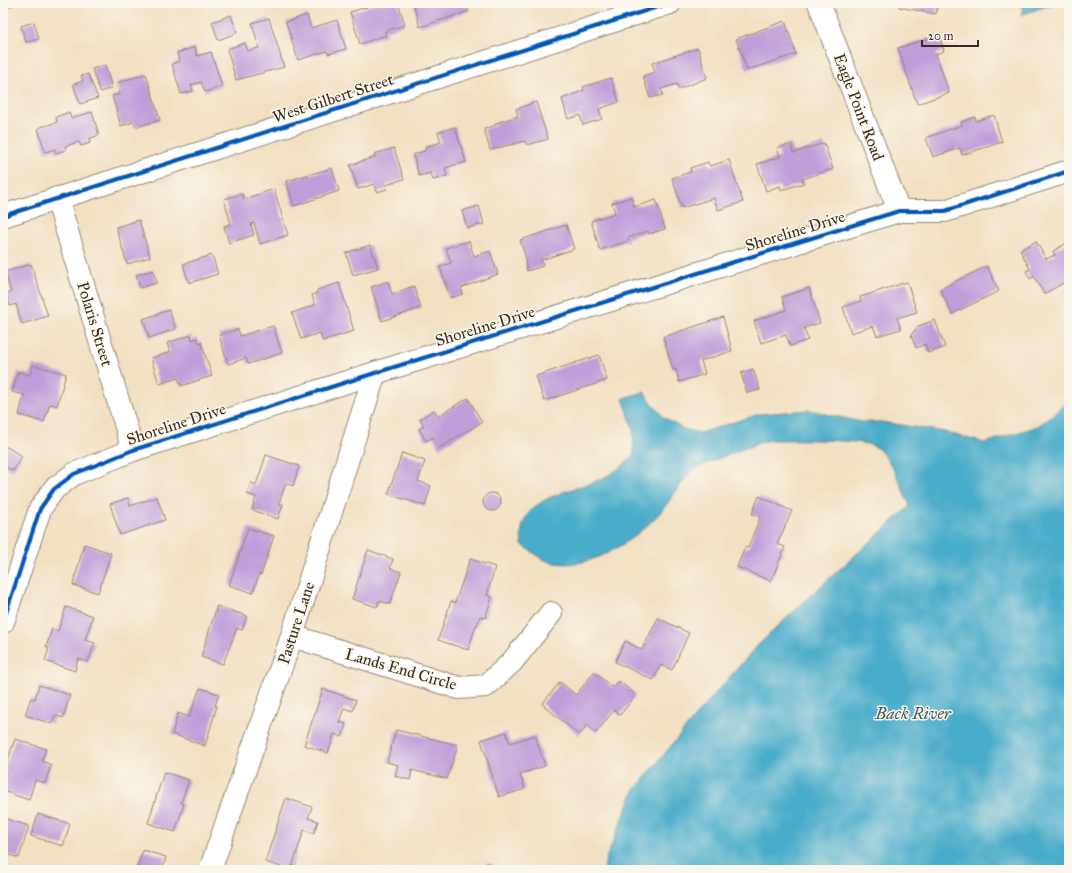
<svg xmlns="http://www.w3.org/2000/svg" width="1072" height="873" font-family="'IM FELL Great Primer',serif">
  <rect width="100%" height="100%" fill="#fbf7ec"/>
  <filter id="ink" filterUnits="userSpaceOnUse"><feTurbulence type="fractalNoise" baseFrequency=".025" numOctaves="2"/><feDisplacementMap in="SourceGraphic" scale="8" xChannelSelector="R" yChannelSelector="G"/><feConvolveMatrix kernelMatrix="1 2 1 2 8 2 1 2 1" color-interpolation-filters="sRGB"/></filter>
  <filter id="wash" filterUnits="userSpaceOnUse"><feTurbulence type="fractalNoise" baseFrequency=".012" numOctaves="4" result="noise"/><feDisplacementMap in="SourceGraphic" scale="16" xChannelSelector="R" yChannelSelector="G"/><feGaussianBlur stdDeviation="0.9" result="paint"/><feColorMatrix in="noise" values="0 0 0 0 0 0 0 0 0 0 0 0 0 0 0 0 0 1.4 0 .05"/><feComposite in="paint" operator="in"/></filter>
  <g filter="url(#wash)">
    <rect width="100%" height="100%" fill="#f2e0c2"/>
    <g fill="#4aacca" stroke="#426b74">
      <polygon points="1024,3 1056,3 1021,15"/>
      <path d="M644,392L663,417L683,429L700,433L759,414L809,410L862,422H882L945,432L985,443L1038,426L1069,401V870H603L607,856L634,791L703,707L759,644L822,585L910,506C901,487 893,461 877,448C866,438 788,440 770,440C758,443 698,465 691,472C679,485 670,502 658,515C633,541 589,572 551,562C541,560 531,550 522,545C514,496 571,493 603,478C616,472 624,465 634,455L633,429L623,398Z"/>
    </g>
    <g id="blocks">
      <g fill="#be9ed9">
        <polygon points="3,3 11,3 12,6 3,8"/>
        <polygon points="314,3 331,3 315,8"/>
        <polygon points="380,3 398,3 405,25 385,31 386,35 360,44 350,12"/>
        <polygon points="413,3 466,3 469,11 420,27"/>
        <polygon points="899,3 938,3 936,14 899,7"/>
        <polygon points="231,15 237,33 218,40 212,22"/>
        <polygon points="307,15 311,28 337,20 346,49 328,54 327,51 298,60 286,22"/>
        <polygon points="269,18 284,67 236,80 227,49 245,43 248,51 259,48 252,23"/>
        <polygon points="785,21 796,54 747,70 736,39"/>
        <polygon points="34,22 39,39 26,42 21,26"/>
        <polygon points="939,35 944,51 936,54 949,93 917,104 898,48"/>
        <polygon points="195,47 197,56 211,52 222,86 205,92 201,82 191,85 193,91 181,94 172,64 179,61 177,53"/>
        <polygon points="698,48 707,78 679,89 677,84 661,89 663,95 650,98 643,76 655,72 652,63"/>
        <polygon points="105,65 112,88 100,92 92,69"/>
        <polygon points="88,74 98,98 80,104 73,84 83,81 81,76"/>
        <polygon points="146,74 160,120 136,127 134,122 121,126 112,96 120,94 116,83"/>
        <polygon points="611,78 619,102 599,109 602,119 583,125 580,115 568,119 562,99 584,90 583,87"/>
        <polygon points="536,102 548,139 527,145 525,141 490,150 484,129 496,125 496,123 518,116 516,109"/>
        <polygon points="69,112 71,118 92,112 99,135 89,139 90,143 81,146 79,142 65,146 66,150 56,153 55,149 45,152 38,128 57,122 56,117"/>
        <polygon points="994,115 1002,142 962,155 960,148 933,157 926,138 962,125 961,122 975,117 976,121"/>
        <polygon points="455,127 466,162 445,168 447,176 433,180 431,173 419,176 413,155 426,150 425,147 441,142 438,132"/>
        <polygon points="824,143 833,169 802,179 804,183 781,190 780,186 766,191 757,164 780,157 777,148 791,144 793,153"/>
        <polygon points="394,148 404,179 386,185 387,189 377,192 374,184 358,189 350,165 375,157 374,154"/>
        <polygon points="729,160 743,202 718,210 714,198 682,208 672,178 691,172 690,168 708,162 710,166"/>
        <polygon points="332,168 339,191 294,206 286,181"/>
        <polygon points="274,189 288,235 260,244 254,223 251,224 254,235 229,243 224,226 231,224 224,199 242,194 244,199"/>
        <polygon points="631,197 634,207 656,200 665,229 649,234 648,231 628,238 628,241 600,250 591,221 615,213 612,203"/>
        <polygon points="479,206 484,224 467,228 462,211"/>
        <polygon points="139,220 150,257 127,264 116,227"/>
        <polygon points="566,225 574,249 541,260 543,266 527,271 525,262 527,262 520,240"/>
        <polygon points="469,241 474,256 490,251 498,274 461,288 463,294 450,298 440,267 451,263 446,248"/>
        <polygon points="1036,241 1046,259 1055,255 1053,251 1069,242 1069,280 1044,294 1034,276 1030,279 1026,271 1030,269 1020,250"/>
        <polygon points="370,245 378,268 353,275 346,253"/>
        <polygon points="212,255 218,274 189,283 183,264"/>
        <polygon points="31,264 48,316 22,324 16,304 10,306 6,294 11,292 5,272"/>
        <polygon points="987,266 999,291 952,314 940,289"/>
        <polygon points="153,270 157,283 140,288 136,275"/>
        <polygon points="388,281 392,294 414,286 421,308 382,321 371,287"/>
        <polygon points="907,282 917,312 897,318 901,329 877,336 873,326 851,333 843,307 861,301 860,297"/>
        <polygon points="339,283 354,331 322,341 320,333 301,339 292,313 315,305 312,295 317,293 317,290"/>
        <polygon points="809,288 820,323 804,328 808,340 790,346 786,335 761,343 754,321 786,310 782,297"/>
        <polygon points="169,310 176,329 149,338 143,319"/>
        <polygon points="723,317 732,351 701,361 705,374 679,382 676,369 673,370 663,337"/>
        <polygon points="935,320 945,347 928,353 925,344 916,348 911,335 918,326"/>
        <polygon points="273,326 282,353 248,364 246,358 228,364 219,335 238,329 240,336"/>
        <polygon points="191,335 192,340 197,338 199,343 201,342 212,376 181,386 178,378 159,384 151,358 170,352 167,343"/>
        <polygon points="599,355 607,380 544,401 536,376"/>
        <polygon points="33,365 66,374 57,406 50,404 44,422 19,415 24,395 12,392 18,372 30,375"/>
        <polygon points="753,369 760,390 747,393 741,373"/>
        <polygon points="468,398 482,422 439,448 433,437 426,441 419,429 424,426 420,419 434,410 438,416"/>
        <polygon points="3,445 22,456 13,471 6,467 3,471"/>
        <polygon points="402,453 425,461 418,481 431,486 425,506 388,494"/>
        <polygon points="266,455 299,466 293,486 286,483 279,503 283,505 278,519 252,510 256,497 247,494 251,483 256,485"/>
        <circle cx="492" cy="502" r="9"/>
        <polygon points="759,496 792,511 777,544 785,547 771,581 737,567 745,547 748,548 760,517 752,514"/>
        <polygon points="157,497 165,520 120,535 110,504 128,498 130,506"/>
        <polygon points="248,528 274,536 261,575 259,574 253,593 229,585"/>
        <polygon points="84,544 111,553 98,593 73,585"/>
        <polygon points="368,550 393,559 390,568 401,572 390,604 379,601 377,607 352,599"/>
        <polygon points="470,559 495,567 487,595 492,597 485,618 480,616 477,626 476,625 468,650 438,640 451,601 455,603"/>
        <polygon points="217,606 247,616 242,630 237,628 223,664 201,657"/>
        <polygon points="66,607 93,616 85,640 95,643 88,662 78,659 75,671 45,661 49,648 46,647 52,629 58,631"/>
        <polygon points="658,618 689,633 672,670 661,665 653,680 615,662 625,641 642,650"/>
        <polygon points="594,672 613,688 619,681 636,695 620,715 614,710 596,733 587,725 579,735 542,704 560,682 576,695"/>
        <polygon points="39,685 70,695 63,718 55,715 52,724 25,715 31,698 35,699"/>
        <polygon points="200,688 219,694 215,706 217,706 205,746 172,734 178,713 189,717"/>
        <polygon points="323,689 356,700 353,711 344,708 339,722 346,724 342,737 334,734 328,753 304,745"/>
        <polygon points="396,730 458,745 447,779 412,770 410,780 395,776 398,765 387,762"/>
        <polygon points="506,732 510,743 535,735 545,766 520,774 525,789 499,797 481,740"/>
        <polygon points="15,739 46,749 42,761 51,765 45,783 35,780 29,800 3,791 3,781 6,772 4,771"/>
        <polygon points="164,772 189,780 181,803 184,804 175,832 148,823"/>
        <polygon points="286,798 312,807 308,818 318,821 314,833 304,830 291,870 265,862"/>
        <polygon points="38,814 70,824 63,846 31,836"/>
        <polygon points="3,818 29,826 19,858 3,853"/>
        <polygon points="143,850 166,857 162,870 136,870"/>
        <polygon points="487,863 505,870 484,870"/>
      </g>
    </g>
  </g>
  <g filter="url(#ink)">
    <use href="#blocks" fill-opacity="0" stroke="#968570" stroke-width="1"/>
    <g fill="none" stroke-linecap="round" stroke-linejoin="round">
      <g stroke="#968570" stroke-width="24">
        <g id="minor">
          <polyline points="819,3 899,211"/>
          <polyline points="57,198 133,450"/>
          <polyline points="3,216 670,3"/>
          <polyline points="3,622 40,509 54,489 74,474 133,450 375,373 899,211 945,211 1069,171"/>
          <polyline points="292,636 459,688 486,686 512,662 551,613"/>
          <polyline points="210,870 292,636 375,373"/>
        </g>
      </g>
      <use href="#minor" stroke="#fff" stroke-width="22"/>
      <g stroke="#fbf7ec" stroke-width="6">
        <g id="cycleway">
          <polyline points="3,216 670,3"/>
          <polyline points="3,622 40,509 54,489 74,474 133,450 375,373 899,211 945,211 1069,171"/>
        </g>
      </g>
      <use href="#cycleway" stroke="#0057b8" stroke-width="4"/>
    </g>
  </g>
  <g text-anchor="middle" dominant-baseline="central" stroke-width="3" stroke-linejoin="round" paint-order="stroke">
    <g font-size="16" fill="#3b2a1e" stroke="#fbf7ec">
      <text transform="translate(333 98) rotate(-18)">West Gilbert Street</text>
      <text transform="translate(859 107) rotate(69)">Eagle Point Road</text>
      <text transform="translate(795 231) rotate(-17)">Shoreline Drive</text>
      <text transform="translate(95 324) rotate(73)">Polaris Street</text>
      <text transform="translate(485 326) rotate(-17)">Shoreline Drive</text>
      <text transform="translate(176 424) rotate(-18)">Shoreline Drive</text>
      <text transform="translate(296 623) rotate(-72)">Pasture Lane</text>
      <text transform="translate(401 669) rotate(16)">Lands End Circle</text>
    </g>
    <g font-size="17" font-style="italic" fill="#415e63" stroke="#fbf7ec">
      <text x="913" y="713">Back River</text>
    </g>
  </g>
  <rect width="1072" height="873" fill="none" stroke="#fbf7ec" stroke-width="16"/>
  <path d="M922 40v6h56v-6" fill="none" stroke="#3b2a1e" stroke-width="2"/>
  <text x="928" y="40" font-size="12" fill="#3b2a1e" stroke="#fbf7ec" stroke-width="3" paint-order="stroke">20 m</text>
</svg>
